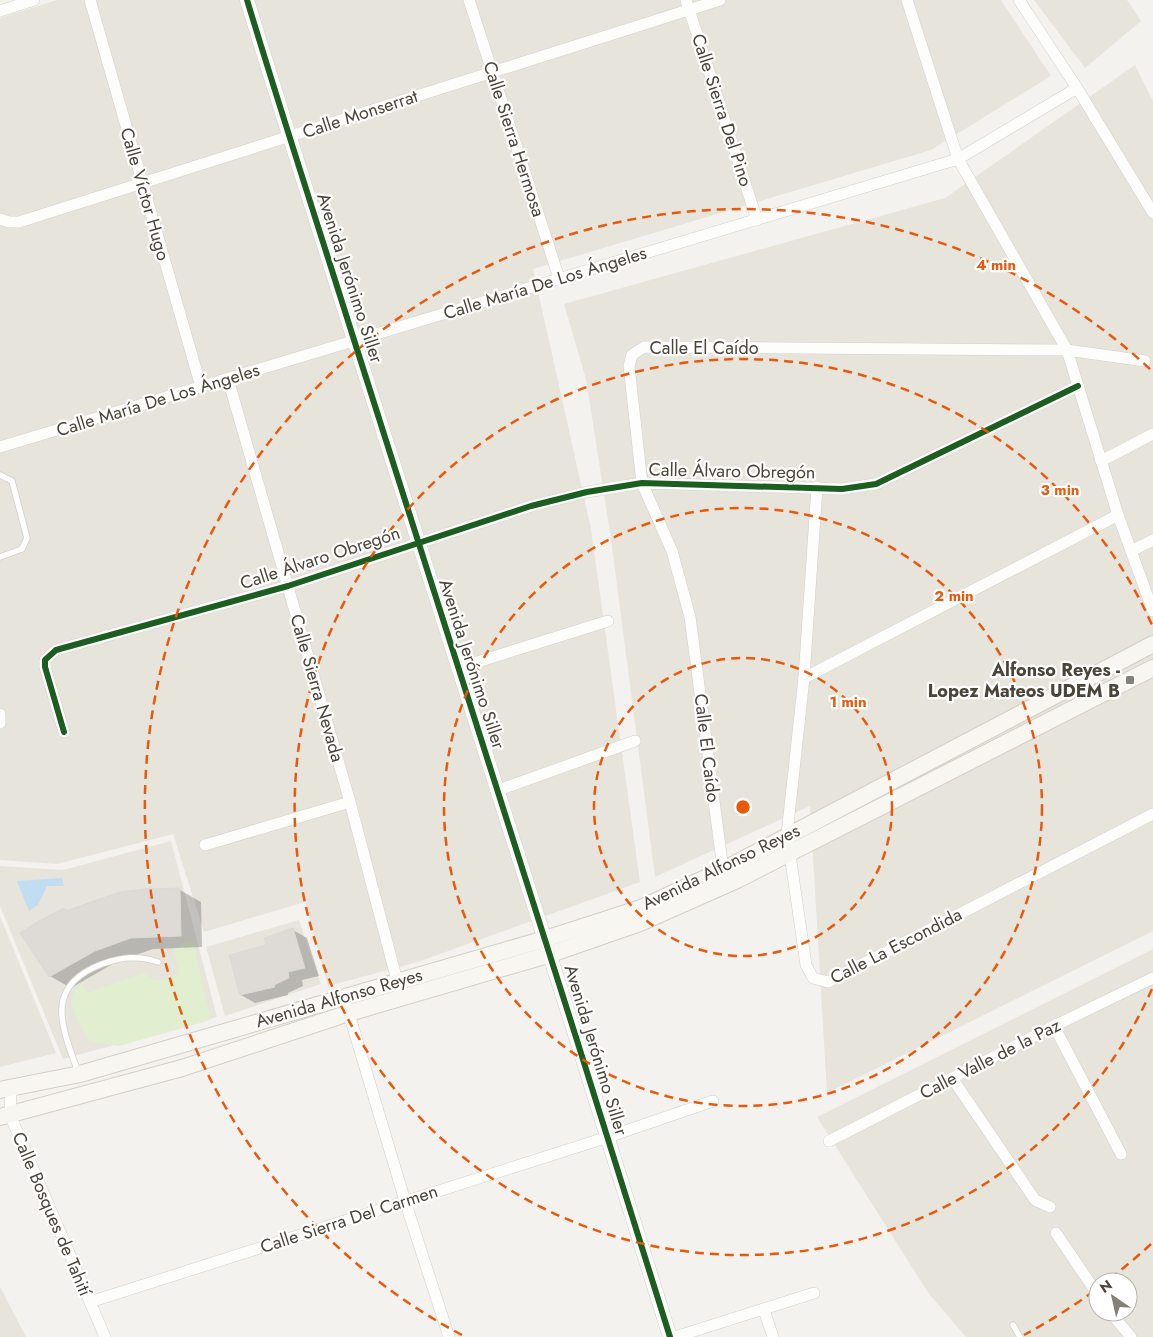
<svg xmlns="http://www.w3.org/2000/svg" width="1153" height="1337" font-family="Jost,sans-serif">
  <rect width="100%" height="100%" fill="#f4f2ee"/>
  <g fill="#e7e4dc" fill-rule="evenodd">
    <polygon points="57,0 1001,0 1051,76 931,150 533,269 591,529 640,882 418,962 328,986 305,902 204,932 173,834 57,864 0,860 0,18"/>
    <polygon points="1034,0 1127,0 1141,21 1085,68"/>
    <polygon points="1135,65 1153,101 1153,931 827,1093 810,806 655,877 611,539 586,379 564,304 945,198"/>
    <polygon points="171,841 217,1017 63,1059 0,906 0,866 63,870"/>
    <polygon points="0,916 56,1053 0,1067"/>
    <polygon points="299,920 321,984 225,1016 206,947"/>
    <path d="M1153,949V1337H966L929,1294L817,1117ZM1098,1282H1128V1312H1098Z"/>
    <polygon points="0,1287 26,1337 0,1337"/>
  </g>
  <path fill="#e1eecf" d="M193,942L211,1020L119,1046L90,1041C83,1030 66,1006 74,992C75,989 79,986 82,983L87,993L144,973C156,983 165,982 179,974L174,950L184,943Z"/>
  <polygon fill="#c0ddf1" points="62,878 64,886 47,886 38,905 29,911 17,881"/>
  <g fill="#0003">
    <polygon points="152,889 180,890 201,902 202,947 153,949 116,962 71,988 50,976 64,910 67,911 94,901"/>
    <polygon points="293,930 307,938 319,976 302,980 303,986 288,993 288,995 255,1003 241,995 268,946"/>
  </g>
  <g fill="#dedbd6" stroke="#dcd9d4">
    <polygon points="152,888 153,889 180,888 181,936 131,938 95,951 49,977 20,933 39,921 64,908 66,911 120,892"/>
    <polygon points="293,928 305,968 288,972 289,978 274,985 275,987 240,995 229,955 266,945 264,938"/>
  </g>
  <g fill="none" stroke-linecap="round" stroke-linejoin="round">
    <g stroke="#d2d0cb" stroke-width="7">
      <g id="service">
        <polyline points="0,475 12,481 27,538 22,549 0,557"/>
        <path d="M78,1072C61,1025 44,986 102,964C122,957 138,955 158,962"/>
        <polyline points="1013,1325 1020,1337"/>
      </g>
    </g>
    <g stroke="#d2d0cb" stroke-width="12">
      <g id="minor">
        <polyline points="90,0 201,387"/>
        <polyline points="469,0 559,278"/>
        <polyline points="686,0 757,220"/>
        <polyline points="907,0 958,159 1067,350 1118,515 1153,611"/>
        <polyline points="1019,0 1077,88 1153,213"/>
        <polyline points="0,11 34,0"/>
        <polyline points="0,219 9,222 19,222 720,0"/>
        <polyline points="228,379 350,802 399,988"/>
        <polyline points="0,447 958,159 1077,88"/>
        <polyline points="1101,461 1153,434"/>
        <polyline points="817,487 804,678 787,834 806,965 813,978 828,982 1153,814"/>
        <polyline points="1131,551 1153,540"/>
        <polyline points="458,668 608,621"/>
        <polyline points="804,678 1118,515"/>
        <polyline points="0,714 0,723"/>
        <polyline points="64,732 45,667 45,660 56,650 288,586 531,506 587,492 642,483 842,489 876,484 1078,386"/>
        <polyline points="496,791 635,741"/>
        <polyline points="205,845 350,802"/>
        <polyline points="723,870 690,617 672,551 642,483 629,366 632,355 644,347 1067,350 1145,361"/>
        <polyline points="347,1007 405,1201 449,1337"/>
        <polyline points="1054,1026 1121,1154"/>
        <polyline points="952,1078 1035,1200 1050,1207"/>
        <polyline points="11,1088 10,1115 105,1337"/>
        <polyline points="829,1141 1054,1026 1153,978"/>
        <polyline points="1056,1233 1098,1295"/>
        <polyline points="90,1302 608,1137 713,1101"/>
        <polyline points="764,1310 773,1337"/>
        <polyline points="1110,1312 1131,1337"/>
        <polyline points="675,1337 814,1293"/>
      </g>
    </g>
    <g stroke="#d2d0cb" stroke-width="15">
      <path id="tertiary" d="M247,0C282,115 319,229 355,343C460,674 567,1005 670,1337"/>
    </g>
    <g stroke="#d3cfc5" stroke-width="18">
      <g id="secondary">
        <polyline points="0,1090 80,1074 545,939 641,908 723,870 1153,644"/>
        <polyline points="0,1117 182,1068 349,1013 551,954 640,923 737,880 1153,668"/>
      </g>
    </g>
    <use href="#service" stroke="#fdfdfc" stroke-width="5.5"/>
    <use href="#minor" stroke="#fdfdfc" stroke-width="11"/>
    <use href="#tertiary" stroke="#fdfdfc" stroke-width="14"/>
    <use href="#secondary" stroke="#f7f6f1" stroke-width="16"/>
    <g stroke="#fff" stroke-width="9">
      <g id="cycleway">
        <path d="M247,0C282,115 319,229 355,343C460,674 567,1005 670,1337"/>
        <polyline points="64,732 45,667 45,660 56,650 288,586 531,506 587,492 642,483 842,489 876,484 1078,386"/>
      </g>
    </g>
    <use href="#cycleway" stroke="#1b5e20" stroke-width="6"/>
  </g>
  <g fill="none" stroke="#e8590c" stroke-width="2.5" stroke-dasharray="9 6">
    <circle cx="743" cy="807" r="149"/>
    <circle cx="743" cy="807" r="299"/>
    <path d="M1152 989A448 448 0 1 1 1152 625"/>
    <path d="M1151 1244A598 598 0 0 1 1107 1281M1094 1291A598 598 0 0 1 1024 1335M462 1335A598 598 0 1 1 1151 370"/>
  </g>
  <rect fill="#868178" stroke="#fff" stroke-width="2" x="1125" y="675" width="10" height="10" rx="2.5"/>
  <g text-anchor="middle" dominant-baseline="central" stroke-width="4.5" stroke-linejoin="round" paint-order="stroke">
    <g font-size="18" fill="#4b4439" stroke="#fff">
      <text transform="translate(722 110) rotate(72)">Calle Sierra Del Pino</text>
      <text transform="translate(360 114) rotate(-18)">Calle Monserrat</text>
      <text transform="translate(514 139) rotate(72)">Calle Sierra Hermosa</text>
      <text transform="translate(145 194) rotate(74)">Calle Víctor Hugo</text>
      <text transform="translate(350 278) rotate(72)">Avenida Jerónimo Siller</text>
      <text transform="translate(545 283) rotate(-17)">Calle María De Los Ángeles</text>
      <text x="704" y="348">Calle El Caído</text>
      <text transform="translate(158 400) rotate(-17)">Calle María De Los Ángeles</text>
      <text transform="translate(732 471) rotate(1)">Calle Álvaro Obregón</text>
      <text transform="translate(320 558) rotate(-18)">Calle Álvaro Obregón</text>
      <text transform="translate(472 664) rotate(72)">Avenida Jerónimo Siller</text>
      <text transform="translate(317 688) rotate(74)">Calle Sierra Nevada</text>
      <text transform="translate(707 748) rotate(83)">Calle El Caído</text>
      <text transform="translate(721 867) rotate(-26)">Avenida Alfonso Reyes</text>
      <text transform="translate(896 946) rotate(-27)">Calle La Escondida</text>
      <text transform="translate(339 998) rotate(-16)">Avenida Alfonso Reyes</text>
      <text transform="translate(596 1050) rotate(73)">Avenida Jerónimo Siller</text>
      <text transform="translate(990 1059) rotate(-27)">Calle Valle de la Paz</text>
      <text transform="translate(52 1214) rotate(67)">Calle Bosques de Tahití</text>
      <text transform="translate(349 1219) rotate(-18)">Calle Sierra Del Carmen</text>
    </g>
    <g font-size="18" font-weight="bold" fill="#4b4439" stroke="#fff" text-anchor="end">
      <text x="1120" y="670">Alfonso Reyes -<tspan x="1120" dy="21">Lopez Mateos UDEM B</tspan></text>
    </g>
  </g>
  <circle cx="743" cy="807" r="8" fill="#e8590c" stroke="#fff" stroke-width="2.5"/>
  <g font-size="15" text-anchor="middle" font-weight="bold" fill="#e8590c" stroke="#fff" stroke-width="4.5" stroke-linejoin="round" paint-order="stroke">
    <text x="996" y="270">4 min</text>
    <text x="1060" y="495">3 min</text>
    <text x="954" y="601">2 min</text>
    <text x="848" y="707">1 min</text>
  </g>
  <g transform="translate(1113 1297) rotate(326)"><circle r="24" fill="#ffffff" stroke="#b7b4b0"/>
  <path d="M0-4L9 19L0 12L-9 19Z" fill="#868178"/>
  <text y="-8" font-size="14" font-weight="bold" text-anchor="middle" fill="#4b4439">N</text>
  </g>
</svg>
